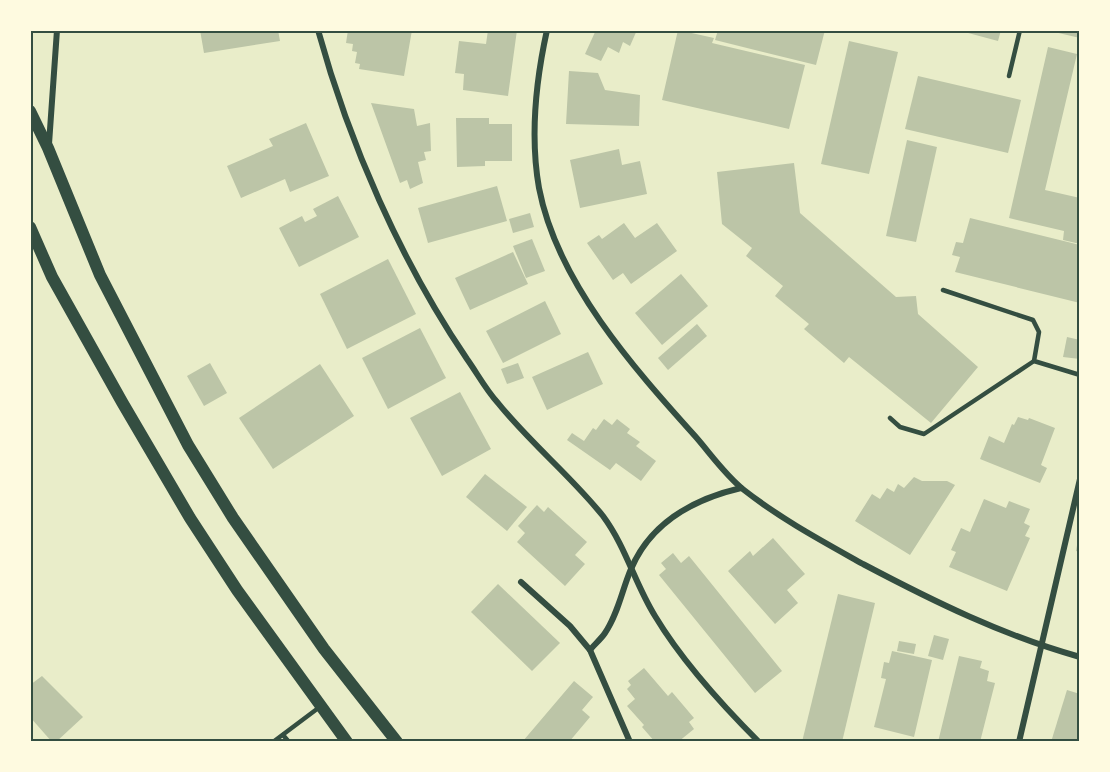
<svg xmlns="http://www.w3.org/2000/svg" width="1110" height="772" font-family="'Archivo Narrow',sans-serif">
  <rect width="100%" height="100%" fill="#e9edc9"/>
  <g fill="#bcc5a7">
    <polygon points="200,30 278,30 280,41 204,53"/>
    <polygon points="348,30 412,30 404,76 359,69 360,64 355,63 357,52 352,51 353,44 346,43"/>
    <polygon points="488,30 517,30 508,96 463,90 464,74 455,73 459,41 486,44"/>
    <polygon points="596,30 637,30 630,46 623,42 619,53 608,47 601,61 585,54"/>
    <polygon points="678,30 714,38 712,43 805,65 789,129 662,100"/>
    <polygon points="718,30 825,30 816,65 715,40"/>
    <polygon points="957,30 1001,30 998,41"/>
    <polygon points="1050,30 1080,30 1080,38 1050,31"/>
    <polygon points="849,41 898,52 869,174 821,164"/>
    <polygon points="1048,47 1077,54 1045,190 1080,198 1080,244 1063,240 1064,231 1009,218"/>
    <polygon points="569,71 598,73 605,90 640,95 639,126 566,124"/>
    <polygon points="918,76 1021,100 1008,153 905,129"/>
    <polygon points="371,103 414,109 417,126 430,123 431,151 424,152 426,160 418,162 423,183 410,189 407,180 400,183"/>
    <polygon points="456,118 489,118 489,124 512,124 512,161 485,161 485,166 457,167"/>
    <polygon points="306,123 329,176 290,192 285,179 241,198 227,166 273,146 269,139"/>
    <polygon points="907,140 937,147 916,242 886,236"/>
    <polygon points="619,149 622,165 640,161 647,194 580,208 570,160"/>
    <polygon points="794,163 800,213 896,297 916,296 918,314 978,367 931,423 849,357 844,363 804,329 809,324 775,296 783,286 746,256 752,248 722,224 717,172"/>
    <polygon points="497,186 507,221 428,243 418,208"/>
    <polygon points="338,196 359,237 299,267 279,228 302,216 305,222 317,216 313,209"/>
    <polygon points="530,213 534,227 513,233 509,219"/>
    <polygon points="970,218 1080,245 1080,303 955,272 960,257 952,255 956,242 963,243"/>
    <polygon points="624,223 635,238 657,223 677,251 631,284 623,273 613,280 587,243 599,235 602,239"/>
    <polygon points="532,239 545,271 526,278 513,246"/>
    <polygon points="513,252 528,284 470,310 455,278"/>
    <polygon points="388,259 416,314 347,349 320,294"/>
    <polygon points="681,274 708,306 662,345 635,313"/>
    <polygon points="545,301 561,334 503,363 486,331"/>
    <polygon points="697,324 707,336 668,370 658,358"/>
    <polygon points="420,328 446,378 388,409 362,358"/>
    <polygon points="1067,337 1080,340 1080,359 1063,357"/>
    <polygon points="588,352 603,384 547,410 532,377"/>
    <polygon points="210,363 227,393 204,406 187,376"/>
    <polygon points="518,363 524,378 507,384 501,369"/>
    <polygon points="320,364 354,416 273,469 239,418"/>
    <polygon points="460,392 491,449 442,476 410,418"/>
    <polygon points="1018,417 1028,420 1029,418 1055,428 1041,465 1047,468 1040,483 980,459 989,436 1004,443 1012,424 1014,425"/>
    <polygon points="604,419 612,425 617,419 630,429 627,433 640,442 636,446 656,461 641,481 616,463 610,470 567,440 572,433 584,441 593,428 596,430"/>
    <polygon points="485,474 527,507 507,531 466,497"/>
    <polygon points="914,477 922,481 947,481 955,485 910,555 855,521 872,494 880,499 887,488 894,492 898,484 904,488"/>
    <polygon points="984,499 1006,508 1009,501 1030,509 1024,523 1030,526 1025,536 1030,538 1007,591 949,567 956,552 951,550 961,528 970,532"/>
    <polygon points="537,505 544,512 548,507 587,542 575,555 585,564 565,586 517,542 525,533 518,526"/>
    <polygon points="1079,534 1080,534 1080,552 1076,551"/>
    <polygon points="773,538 805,574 787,590 798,603 775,624 728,571 750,551 753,556"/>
    <polygon points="673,553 681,563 689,556 782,671 755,693 659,575 666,569 661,563"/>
    <polygon points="498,584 560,643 532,671 471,612"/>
    <polygon points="838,594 875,603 842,742 802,742"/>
    <polygon points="934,635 949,639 943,660 928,656"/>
    <polygon points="899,641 916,644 914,654 897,651"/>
    <polygon points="892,651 932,660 914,737 874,727 886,679 881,678 884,662 889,663"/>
    <polygon points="959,656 982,661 980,668 989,671 987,681 995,683 980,742 938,742"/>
    <polygon points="644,668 668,696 672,692 694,718 689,722 694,729 678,742 655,742 642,727 644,725 627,706 635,699 627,689 631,685 628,681"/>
    <polygon points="42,676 83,717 56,742 52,742 30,717 30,685"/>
    <polygon points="574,681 593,697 582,710 590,717 569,742 523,741"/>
    <polygon points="1067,690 1080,694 1080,742 1051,742"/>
  </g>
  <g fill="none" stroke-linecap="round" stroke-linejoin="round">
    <g stroke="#344e41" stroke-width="4.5">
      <polyline points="1009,76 1020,30"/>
      <polyline points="943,290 1033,320 1039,332 1034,361 1080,375"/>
      <polyline points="890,418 900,427 924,434 1034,361"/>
      <polyline points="283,735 289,742"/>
      <polyline points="273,742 321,706"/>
    </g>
    <g stroke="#344e41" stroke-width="6">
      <path d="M318,30C349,143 401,262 467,359C477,373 486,390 498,403C530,443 571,476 603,516C626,547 635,584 655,616C682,661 722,705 759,742"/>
      <path d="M547,30C536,80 530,137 539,188C557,282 633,367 695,436C710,453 725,475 744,490C781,519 822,541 863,564C933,601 1004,636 1080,657"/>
      <polyline points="49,144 57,30"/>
      <polyline points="521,582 570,626 590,650 630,742"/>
      <path d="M590,650C594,645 601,639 605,633C618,614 622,590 631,569C651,522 694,499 741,488"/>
      <polyline points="1019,742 1080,479"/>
    </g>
    <g stroke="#344e41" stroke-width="12">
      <polyline points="30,111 48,148 100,275 188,445 233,518 324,649 397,742"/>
      <polyline points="30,227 52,277 122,402 190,518 237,590 347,742"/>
    </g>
  </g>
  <rect width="1110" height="772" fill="none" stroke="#fefae0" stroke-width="63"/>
  <rect x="32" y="32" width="1046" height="708" fill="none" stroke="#344e41" stroke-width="2"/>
</svg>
